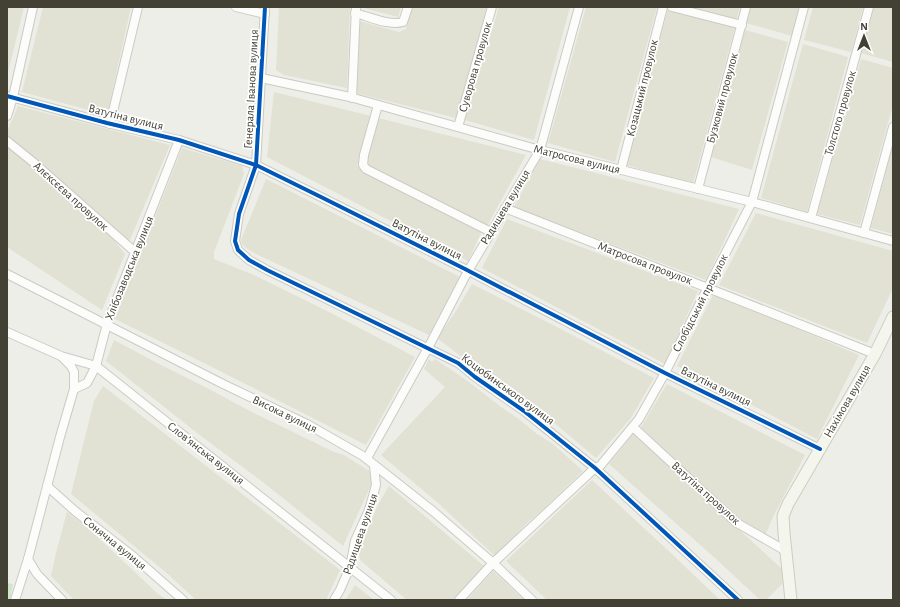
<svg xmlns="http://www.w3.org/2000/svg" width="900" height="607" font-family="'Alegreya Sans',sans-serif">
  <defs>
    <pattern id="grass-tufts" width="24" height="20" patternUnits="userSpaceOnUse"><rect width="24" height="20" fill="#d0e8c8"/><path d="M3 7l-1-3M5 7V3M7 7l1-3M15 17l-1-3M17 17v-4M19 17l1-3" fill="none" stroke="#b4c8ac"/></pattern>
  </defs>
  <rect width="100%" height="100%" fill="#edeee7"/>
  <g fill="#e1e1d4">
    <polygon points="7,7 24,7 7,77"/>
    <polygon points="43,7 131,7 107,115 22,92"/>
    <polygon points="279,7 350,7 347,88 284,75 276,70"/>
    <polygon points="360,7 401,7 398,17"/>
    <polygon points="412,7 487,7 456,118 355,93 359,21 399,32 406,29"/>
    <polygon points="499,7 570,7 534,140 465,120"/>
    <polygon points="586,7 657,7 615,162 548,143"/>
    <polygon points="680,7 740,7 736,21"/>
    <polygon points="750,7 800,7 792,36 746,23"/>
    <polygon points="813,7 863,7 851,52 804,40"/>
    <polygon points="873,7 893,7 893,62 861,53"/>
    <polygon points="668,9 735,27 693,184 626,165"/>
    <polygon points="745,30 788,42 752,170 711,157"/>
    <polygon points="803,44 848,57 807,212 761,198"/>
    <polygon points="861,59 893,68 893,104 860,225 817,214"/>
    <polygon points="274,92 371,116 357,166 482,231 468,261 267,157"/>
    <polygon points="18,106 170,145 129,242 7,137 7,132"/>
    <polygon points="378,118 526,155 487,226 368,165 366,163"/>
    <polygon points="893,144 893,234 871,228"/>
    <polygon points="7,145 29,163 62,195 110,235 125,254 102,310 7,247"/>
    <polygon points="182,148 242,166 244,174 214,252 214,259 254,275 329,312 415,357 366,445 212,367 115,319 117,314"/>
    <polygon points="540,159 739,209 706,280 514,207"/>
    <polygon points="266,179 460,277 429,335 256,254 246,248 242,244 241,240"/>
    <polygon points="756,213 893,251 893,288 867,343 719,285"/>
    <polygon points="507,219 698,291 665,364 482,268"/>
    <polygon points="472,284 557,327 654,378 631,418 596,458 509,385 498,382 488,377 437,338 456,311"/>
    <polygon points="713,295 784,323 859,355 817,439 677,366"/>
    <polygon points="114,340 159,364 205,387 250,411 334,452 344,455 371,472 372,483 343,546 264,483 201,436 106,361"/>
    <polygon points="429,359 432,362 435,359 469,382 501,407 519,419 537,434 553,444 583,471 540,512 527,523 496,557 437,502 381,455 445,387 424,369"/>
    <polygon points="667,384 805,455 774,515 765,536 743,524 686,471 641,427"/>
    <polygon points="103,386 160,430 340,570 326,600 196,600 169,575 71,494 94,401"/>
    <polygon points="634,433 783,570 785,581 766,600 760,600 715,558 609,464"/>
    <polygon points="592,480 673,555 720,600 547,600 506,561"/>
    <polygon points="389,486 484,566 452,600 407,600 360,560 359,549 379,503"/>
    <polygon points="67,512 89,529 158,594 167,600 74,600 51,576 56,553"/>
    <polygon points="493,571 524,600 467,600"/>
    <polygon points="355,585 374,600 345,600"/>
  </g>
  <polygon fill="url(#grass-tufts)" points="7,583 13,584 10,600 7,600"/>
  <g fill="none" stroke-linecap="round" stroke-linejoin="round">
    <g stroke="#cbcbc5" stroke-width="10">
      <g id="street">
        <polyline points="236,7 265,14"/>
        <polyline points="265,7 256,165 239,214 235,241 238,250 249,260 267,270 458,363 475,377 524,411 595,468 738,600"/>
        <polyline points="672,7 742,25"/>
        <path d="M355,13C370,17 389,26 403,22L408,7"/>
        <polyline points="261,78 350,97 540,150 752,202 893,241"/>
        <polyline points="7,96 107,123 179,140 256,165 323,198 465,269 665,373 820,449"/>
        <polyline points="352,98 356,7"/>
        <polyline points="378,105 364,155 363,165 366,169 491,232"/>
        <polyline points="7,116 13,97 33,7"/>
        <polyline points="110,124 138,7"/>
        <polyline points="458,127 492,7"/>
        <polyline points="7,141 33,162 135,252"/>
        <polyline points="621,170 663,7"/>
        <polyline points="698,189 746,7"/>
        <polyline points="505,208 875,354"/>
        <polyline points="811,218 869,7"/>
        <polyline points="864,233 893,127"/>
        <polyline points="7,274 223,384 307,424 363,456 434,512 492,562 532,600"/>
        <polyline points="7,332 61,356 96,366 391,600"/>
        <polyline points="74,389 87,383 96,366 107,324 179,140"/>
        <polyline points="633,427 737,523 786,551"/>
        <polyline points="367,458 428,348 468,271 540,150 579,7"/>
        <polyline points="47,486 75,511 134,557 183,600"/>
        <polyline points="28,559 37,574 62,600"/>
        <polyline points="15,600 28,559 60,437 74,389 74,372 71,366 62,357"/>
        <polyline points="334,600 340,590 350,567 355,541 369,510 376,485 374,465"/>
        <polyline points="459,600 493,563 595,468 600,466 639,419 665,373 708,287 752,202 804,7"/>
      </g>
    </g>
    <g stroke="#cccec0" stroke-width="13">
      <polyline id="secondary" points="791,600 784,533 783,516 788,504 875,354 893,317"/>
    </g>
    <use href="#street" stroke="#fcfcfb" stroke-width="8"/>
    <use href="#secondary" stroke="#f4f5ed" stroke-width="11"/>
    <g stroke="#fff" stroke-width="6">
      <g id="cycleway">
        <polyline points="265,7 256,165 239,214 235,241 238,250 249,260 267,270 458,363 475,377 524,411 595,468 738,600"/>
        <polyline points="7,96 107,123 179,140 256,165 323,198 465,269 665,373 820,449"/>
      </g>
    </g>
    <use href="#cycleway" stroke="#0057b8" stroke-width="4"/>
  </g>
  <g text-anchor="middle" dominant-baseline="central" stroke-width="3.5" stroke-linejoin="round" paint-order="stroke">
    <g font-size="12" fill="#424134" stroke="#fff">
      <text transform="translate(475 67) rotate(-74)">Суворова провулок</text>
      <text transform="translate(642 88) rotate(-76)">Козацький провулок</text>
      <text transform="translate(251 89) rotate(-87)">Генерала Іванова вулиця</text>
      <text transform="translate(722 98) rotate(-75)">Бузковий провулок</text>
      <text transform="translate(840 113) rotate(-74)">Толстого провулок</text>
      <text transform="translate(126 117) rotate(14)">Ватутіна вулиця</text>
      <text transform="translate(577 159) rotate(14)">Матросова вулиця</text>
      <text transform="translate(71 196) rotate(42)">Алєксєєва провулок</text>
      <text transform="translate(505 207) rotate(-59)">Радищева вулиця</text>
      <text transform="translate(427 239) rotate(27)">Ватутіна вулиця</text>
      <text transform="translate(645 263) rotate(21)">Матросова провулок</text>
      <text transform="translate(129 268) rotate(-68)">Хлібозаводська вулиця</text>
      <text transform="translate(700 303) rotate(-63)">Слобідський провулок</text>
      <text transform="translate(716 386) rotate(26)">Ватутіна вулиця</text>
      <text transform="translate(508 389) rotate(36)">Коцюбинського вулиця</text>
      <text transform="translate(847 401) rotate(-60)">Нахімова вулиця</text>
      <text transform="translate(285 414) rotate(26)">Висока вулиця</text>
      <text transform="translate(206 453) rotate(38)">Слов’янська вулиця</text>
      <text transform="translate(706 493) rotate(42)">Ватутіна провулок</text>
      <text transform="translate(360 534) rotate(-71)">Радищева вулиця</text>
      <text transform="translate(115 543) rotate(39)">Сонячна вулиця</text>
    </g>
  </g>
  <rect width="900" height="607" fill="none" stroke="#424134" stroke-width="16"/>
  <g transform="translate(864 36)" stroke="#ffffff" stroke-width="3" paint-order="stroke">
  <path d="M0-3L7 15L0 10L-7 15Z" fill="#424134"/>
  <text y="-6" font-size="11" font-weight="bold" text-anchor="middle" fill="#424134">N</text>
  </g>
</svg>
